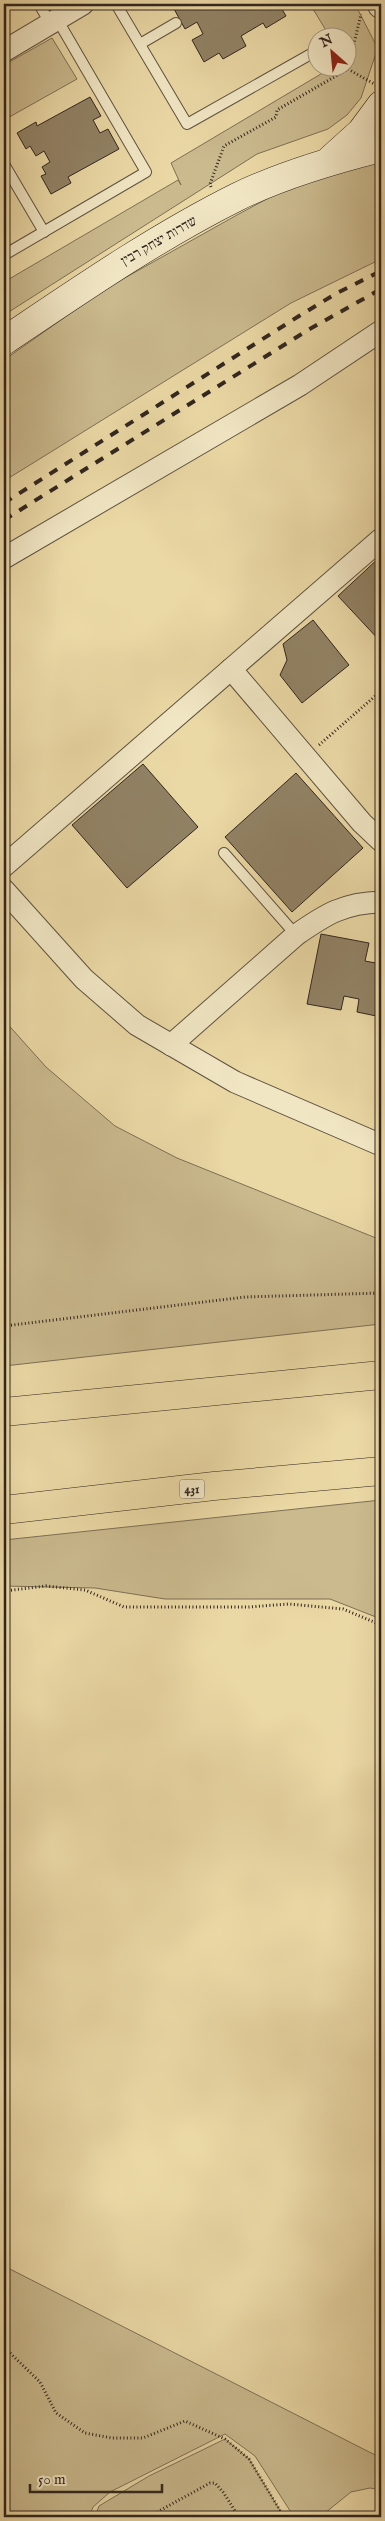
<svg xmlns="http://www.w3.org/2000/svg" width="385" height="2521" font-family="'IM FELL English','Frank Ruhl Libre',serif">
  <rect width="100%" height="100%" fill="#ead8a5"/>
  <filter id="stains"><feTurbulence type="fractalNoise" baseFrequency=".004" numOctaves="4"/><feColorMatrix values="0 0 0 0 .2 0 0 0 0 .09 0 0 0 0 .02 0 0 0 .5 -.17"/></filter>
  <radialGradient id="worn" r=".72"><stop offset=".6" stop-color="#630" stop-opacity="0"/><stop offset="1" stop-color="#630" stop-opacity=".3"/></radialGradient>
  <g fill="#caba8e" stroke="#7d7056">
    <polygon points="310,4 355,4 376,45 376,53 361,98 347,115 328,129 257,154 4,315 4,282 178,180 181,185 171,163 331,68 348,68 348,38 330,37"/>
    <polygon points="52,38 77,79 4,120 4,65"/>
    <polygon points="381,154 381,259 291,303 4,481 4,360 105,289 237,215 313,174"/>
    <polygon points="4,1020 46,1067 115,1126 177,1158 381,1240 381,1324 4,1366"/>
    <polygon points="381,1500 381,1619 330,1599 165,1599 95,1588 4,1586 4,1540"/>
    <polygon points="4,2266 381,2458 381,2490 370,2488 351,2492 320,2517 294,2517 255,2456 225,2434 110,2492 93,2507 89,2517 4,2517"/>
    <polygon points="225,2439 249,2459 284,2517 95,2517 99,2506 149,2476"/>
  </g>
  <g fill="#918265" stroke="#30251f">
    <polygon points="177,4 279,4 286,16 266,28 263,23 241,36 246,46 223,59 219,53 204,62 192,40 203,34 197,22 185,29 173,7"/>
    <polygon points="90,97 101,116 93,120 100,133 108,129 119,149 68,177 71,183 51,194 41,176 46,174 42,167 50,162 44,151 36,156 30,146 26,149 17,133 36,122 37,126"/>
    <polygon points="381,556 381,642 338,596"/>
    <polygon points="313,620 349,665 302,703 280,675 287,660 283,644"/>
    <polygon points="143,764 198,827 127,888 72,825"/>
    <polygon points="296,773 363,848 292,912 225,837"/>
    <polygon points="321,934 369,943 365,961 381,964 381,1017 357,1012 359,999 344,996 341,1010 307,1004"/>
  </g>
  <g fill="none" stroke-linecap="round" stroke-linejoin="round">
    <g stroke="#5e5240" stroke-width="12">
      <g id="service">
        <polyline points="39,4 50,23"/>
        <polyline points="116,4 187,124 318,50"/>
        <polyline points="140,44 176,23"/>
        <polyline points="4,164 44,232"/>
        <polyline points="4,255 146,172 57,19"/>
        <polyline points="224,853 296,935"/>
      </g>
    </g>
    <g stroke="#5e5240" stroke-width="23">
      <g id="minor">
        <polyline points="4,51 83,4"/>
        <polyline points="4,558 300,385 381,331"/>
        <polyline points="231,669 362,823 381,841"/>
        <polyline points="4,866 381,539"/>
        <polyline points="4,890 84,979 137,1025 235,1082 381,1145"/>
        <path d="M171,1045L296,935C326,914 344,903 381,902"/>
      </g>
    </g>
    <g stroke="#5e5240" stroke-width="28">
      <polyline id="tertiary" points="381,4 381,5"/>
    </g>
    <g stroke="#30251f" stroke-width="29">
      <g id="secondary">
        <polyline points="331,159 361,132 381,105"/>
        <path d="M4,341C80,290 155,238 237,197C282,175 333,160 381,148"/>
      </g>
    </g>
    <g stroke="#30251f" stroke-width="29">
      <g id="motorway">
        <polyline points="4,1412 381,1375"/>
        <polyline points="4,1510 214,1486 381,1471"/>
      </g>
    </g>
    <g stroke="#30251f" stroke-width="3" stroke-dasharray="1 2.5" stroke-linecap="butt">
      <polyline points="348,69 376,85"/>
      <polyline points="211,187 210,184 224,146 276,117 277,110 348,69 361,14"/>
      <polyline points="319,745 381,691"/>
      <polyline points="4,1326 245,1297 381,1293"/>
      <polyline points="4,1591 46,1586 85,1590 124,1607 248,1607 289,1604 343,1609 381,1625"/>
      <polyline points="4,2351 8,2351 40,2382 56,2413 85,2433 112,2438 143,2438 185,2421 225,2439 249,2459 284,2517"/>
      <polyline points="148,2517 210,2483 215,2483 223,2492 239,2517"/>
      <polyline points="226,2517 236,2512"/>
    </g>
    <use href="#service" stroke="#f1e6c4" stroke-width="10"/>
    <use href="#minor" stroke="#f1e6c4" stroke-width="21"/>
    <use href="#tertiary" stroke="#f1e6c4" stroke-width="26"/>
    <use href="#secondary" stroke="#f1e6c4" stroke-width="28"/>
    <use href="#motorway" stroke="#ead8a5" stroke-width="28"/>
    <g stroke="#30251f" stroke-width="4" stroke-dasharray="9 9" stroke-linecap="butt">
      <polyline points="4,503 299,316 337,293 381,271"/>
      <polyline points="4,520 308,330 381,289"/>
    </g>
  </g>
  <g text-anchor="middle" dominant-baseline="central" stroke-width="5" stroke-linejoin="round" paint-order="stroke">
    <rect fill="#f1e6c4" stroke="#6a5f50" stroke-width="1" x="179.5" y="1479.5" width="25" height="19" rx="4"/>
    <g font-size="12" font-weight="bold" fill="#30251f">
      <text x="192" y="1489">431</text>
    </g>
    <g font-size="14" fill="#30251f" stroke="#f1e6c4">
      <text transform="translate(159 241) rotate(-30)">שדרות יצחק רבין</text>
    </g>
  </g>
  <rect width="385" height="2521" fill="none" stroke="#ead8a5" stroke-width="20"/>
  <rect x="5" y="5" width="375" height="2511" fill="none" stroke="#30251f" stroke-width="2.5"/>
  <rect x="10" y="10" width="365" height="2501" fill="none" stroke="#30251f"/>
  <g transform="translate(332 52) rotate(333)"><circle r="24" fill="#f1e6c4" stroke="#a49982"/>
  <path d="M0-4L9 19L0 12L-9 19Z" fill="#8f2418"/>
  <text y="-8" font-size="14" font-weight="bold" text-anchor="middle" fill="#30251f">N</text>
  </g>
  <path d="M30 2484v8h132v-8" fill="none" stroke="#30251f" stroke-width="2.5"/>
  <text x="38" y="2484" font-size="15" fill="#30251f" stroke="#f1e6c4" stroke-width="4" paint-order="stroke">50 m</text>
  <rect width="100%" height="100%" filter="url(#stains)"/>
  <rect width="100%" height="100%" fill="url(#worn)"/>
</svg>
